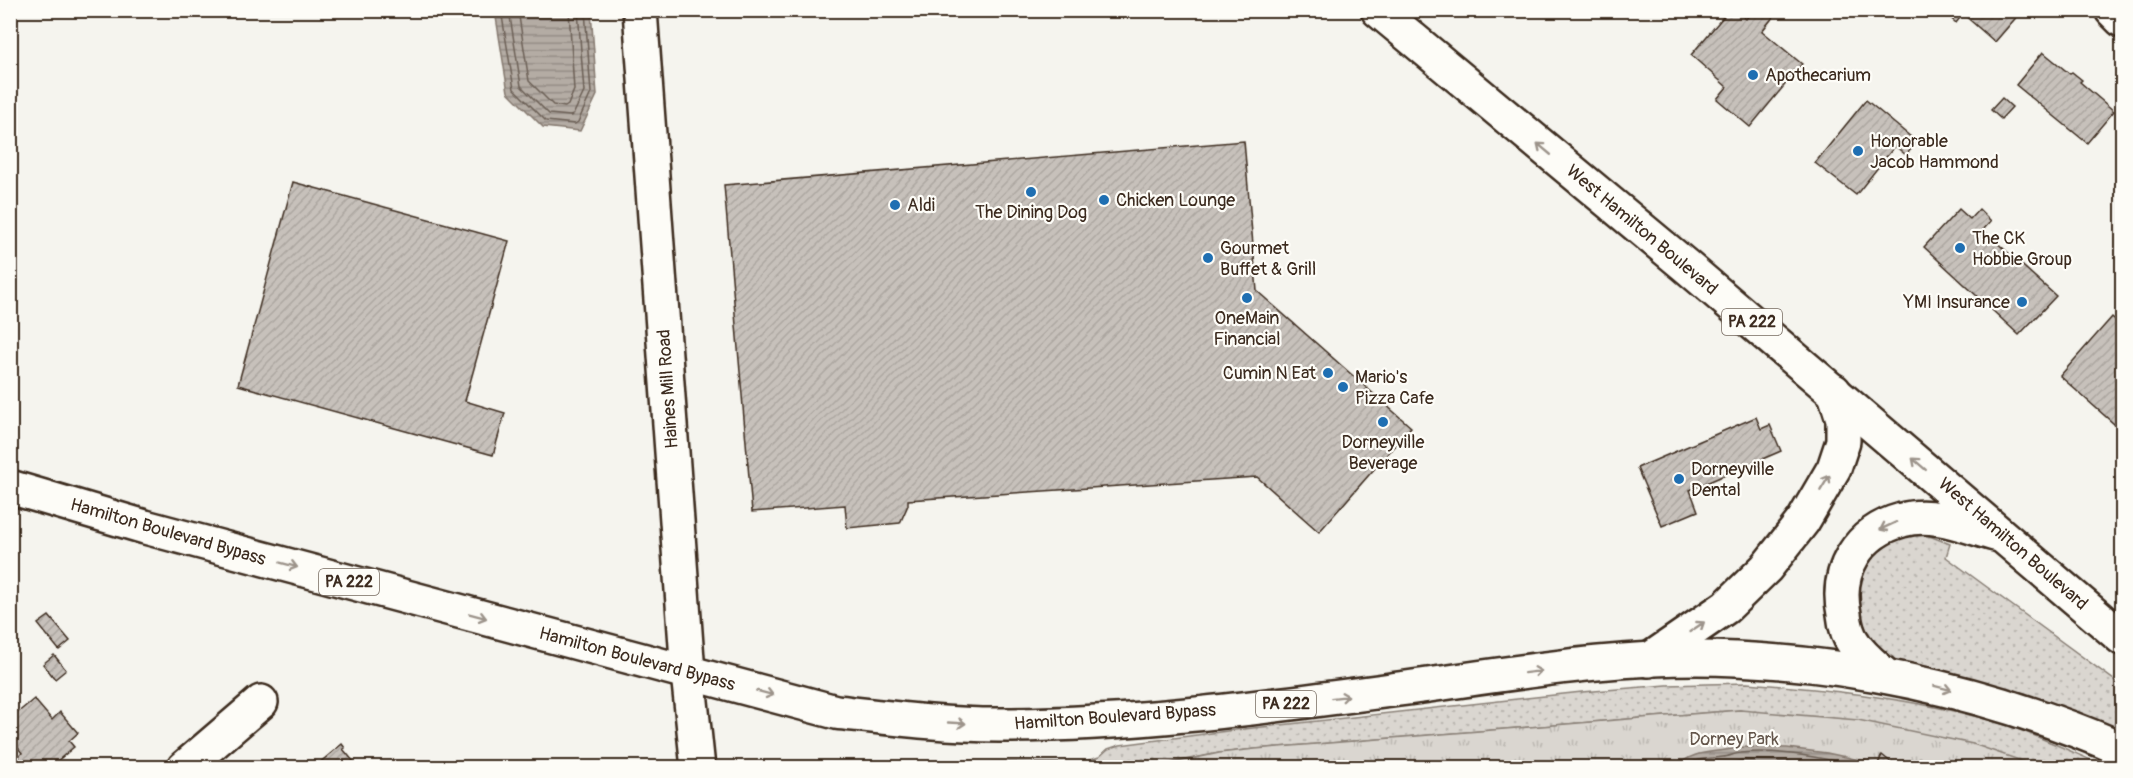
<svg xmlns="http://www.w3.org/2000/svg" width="2133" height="778" font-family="Pangolin,sans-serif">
  <defs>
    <pattern id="grass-dots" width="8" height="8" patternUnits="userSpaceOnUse" patternTransform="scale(1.5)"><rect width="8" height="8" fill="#dad6d0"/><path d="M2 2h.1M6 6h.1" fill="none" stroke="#bcb8b2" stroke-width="1.8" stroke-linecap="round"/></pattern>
    <pattern id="park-tufts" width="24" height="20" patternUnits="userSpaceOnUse" patternTransform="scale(1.5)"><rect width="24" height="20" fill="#dad6d0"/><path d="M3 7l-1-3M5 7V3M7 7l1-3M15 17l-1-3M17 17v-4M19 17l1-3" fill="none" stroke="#bcb8b2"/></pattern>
    <pattern id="water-rules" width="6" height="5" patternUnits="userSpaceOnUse" patternTransform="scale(1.5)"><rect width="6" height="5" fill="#b4aca4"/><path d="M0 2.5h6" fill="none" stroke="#948c85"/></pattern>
    <pattern id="building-hatch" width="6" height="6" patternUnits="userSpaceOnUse" patternTransform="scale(1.5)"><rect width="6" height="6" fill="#c7c1bb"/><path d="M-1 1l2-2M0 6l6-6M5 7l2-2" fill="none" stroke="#aca6a0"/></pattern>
  </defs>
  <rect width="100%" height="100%" fill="#f5f4ee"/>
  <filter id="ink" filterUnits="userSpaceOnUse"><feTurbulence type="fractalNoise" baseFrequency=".0167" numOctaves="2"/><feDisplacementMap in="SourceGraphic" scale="12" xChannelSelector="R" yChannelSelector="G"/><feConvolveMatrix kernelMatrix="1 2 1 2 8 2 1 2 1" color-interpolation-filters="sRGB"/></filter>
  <g filter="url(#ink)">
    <g fill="url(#grass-dots)" stroke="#8a8077" stroke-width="1.5">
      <polygon points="1914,530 1950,544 1946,557 2122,686 2122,735 1878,658 1859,634 1857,574 1870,551"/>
      <path d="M1747,683C1830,690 1912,698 1992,721C2032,732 2069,751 2107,767H1965L1740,710L1255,749L1219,753L1150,767L992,768V762L1080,763L1099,757L1108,749L1120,745L1235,730L1582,692L1667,685Z"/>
    </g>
    <polygon fill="url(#park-tufts)" stroke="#8a8077" stroke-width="1.5" points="1740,710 1858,720 1973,744 2039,767 1150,768 1219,753 1255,749"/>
    <g fill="url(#water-rules)" stroke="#84786e" stroke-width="1.5">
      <polygon points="495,11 591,11 597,95 580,131 543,127 508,92"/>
      <path d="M1739,747L1787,748L1827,753L1878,764L1876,768H1676C1693,748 1717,754 1739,747Z"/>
    </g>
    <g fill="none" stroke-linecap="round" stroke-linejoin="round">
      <g stroke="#6b5e54" stroke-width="1.5">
        <polyline points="501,10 514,89 546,121 575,124 578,122 591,93 585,10"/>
        <polyline points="509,10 521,86 549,114 570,116 573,115 584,92 578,10"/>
        <polyline points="518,10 529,81 553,105 565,107 568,105 574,90 569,10"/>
        <path d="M1684,768C1696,757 1708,759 1723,757C1729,757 1735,753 1741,753C1778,749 1829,759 1864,768"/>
        <polyline points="1697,768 1727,764 1742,760 1786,761 1831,768"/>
      </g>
    </g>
    <g fill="url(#building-hatch)" stroke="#3b2a1e" stroke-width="1.5">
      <polygon points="1729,10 1736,10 1746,19 1753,10 1767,10 1774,16 1762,31 1802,64 1750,127 1717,99 1727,87 1691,55"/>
      <polygon points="1942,10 2017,10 2020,13 1995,42 1963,14 1956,23"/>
      <polygon points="2043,52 2070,74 2072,72 2082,80 2080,82 2114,111 2087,143 2016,85"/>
      <polygon points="2002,98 2012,107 2001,119 1991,110"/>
      <polygon points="1866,100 1917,142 1906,155 1895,146 1856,195 1815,163"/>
      <polygon points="1244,141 1257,291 1411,427 1319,532 1257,477 908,500 908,505 900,523 847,528 845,505 752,512 724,185"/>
      <polygon points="293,182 509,241 465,401 505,413 493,455 238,385"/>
      <polygon points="1959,209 1970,219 1979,209 1991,221 1983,230 2056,296 2019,335 1924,247"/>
      <polygon points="2112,317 2122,326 2122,431 2060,376"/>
      <polygon points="1756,417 1761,429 1770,425 1781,451 1690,490 1698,511 1662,526 1637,468"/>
      <polygon points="49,616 70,641 59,650 38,624"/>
      <polygon points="54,655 66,670 55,679 43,664"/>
      <polygon points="34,699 52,720 60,712 78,733 69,741 74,747 49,768 27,768 18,757 22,753 12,740 14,739 10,734 10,719"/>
      <polygon points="342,744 345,748 343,749 359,768 314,768 312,766 317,762 318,764"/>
      <polygon points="1882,755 1898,768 1876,768"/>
    </g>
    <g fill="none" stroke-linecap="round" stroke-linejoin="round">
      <g stroke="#3b2a1e" stroke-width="38">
        <g id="minor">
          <polyline points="640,10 688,673 698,768"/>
          <polyline points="2112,10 2122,20"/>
          <polyline points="184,768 261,702"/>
        </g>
      </g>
      <g stroke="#3b2a1e" stroke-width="38">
        <g id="major">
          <polyline points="1378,10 1686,266 2122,638"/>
          <path d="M10,487L145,527L836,712C890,718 945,725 999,725C1128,725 1257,708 1384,691C1500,676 1618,653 1736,659C1870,665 1999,696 2122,749"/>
          <polyline points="1649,660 1726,607 1766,568 1803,521 1834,468 1843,441 1843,419 1834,391"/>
          <path d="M1886,676C1875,666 1862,657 1854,644C1848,636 1845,624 1844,614C1835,570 1858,532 1902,520C1932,511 1966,526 1995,534"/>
        </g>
      </g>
      <use href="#minor" stroke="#fdfcf7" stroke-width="33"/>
      <use href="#major" stroke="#fdfcf7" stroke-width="33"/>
    </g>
    <defs><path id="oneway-shaft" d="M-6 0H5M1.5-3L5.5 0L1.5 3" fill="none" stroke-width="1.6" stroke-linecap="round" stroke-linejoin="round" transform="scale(1.5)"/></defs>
    <g stroke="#9c938a">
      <use href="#oneway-shaft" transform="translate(1544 149) rotate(-140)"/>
      <use href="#oneway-shaft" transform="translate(1919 464) rotate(-139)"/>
      <use href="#oneway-shaft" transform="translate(1825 483) rotate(-59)"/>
      <use href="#oneway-shaft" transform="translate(1888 526) rotate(155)"/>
      <use href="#oneway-shaft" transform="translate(289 565) rotate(15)"/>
      <use href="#oneway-shaft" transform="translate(478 616) rotate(15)"/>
      <use href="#oneway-shaft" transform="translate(1697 627) rotate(-34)"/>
      <use href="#oneway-shaft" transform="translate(1533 672) rotate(-7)"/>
      <use href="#oneway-shaft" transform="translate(1943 688) rotate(14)"/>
      <use href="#oneway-shaft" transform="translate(765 693) rotate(15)"/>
      <use href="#oneway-shaft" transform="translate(1340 697) rotate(-7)"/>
      <use href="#oneway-shaft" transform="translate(957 723) rotate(3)"/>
    </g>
  </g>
  <g fill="#1f6fb2" stroke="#fdfcf7" stroke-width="2">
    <circle cx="1753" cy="75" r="6"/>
    <circle cx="1858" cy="151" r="6"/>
    <circle cx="1031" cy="192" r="6"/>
    <circle cx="1104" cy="200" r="6"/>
    <circle cx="895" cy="205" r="6"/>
    <circle cx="1960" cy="248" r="6"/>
    <circle cx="1208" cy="258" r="6"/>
    <circle cx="1247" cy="298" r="6"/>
    <circle cx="2022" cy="302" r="6"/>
    <circle cx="1328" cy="373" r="6"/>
    <circle cx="1343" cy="387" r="6"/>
    <circle cx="1383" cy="422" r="6"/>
    <circle cx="1679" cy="479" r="6"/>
  </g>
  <g text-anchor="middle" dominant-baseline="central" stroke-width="4.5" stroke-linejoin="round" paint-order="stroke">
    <g fill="#fdfcf7" stroke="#75695f" stroke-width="1.5">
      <rect x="1722" y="309" width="60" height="26" rx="4.5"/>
      <rect x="319" y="569" width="60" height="26" rx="4.5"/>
      <rect x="1256" y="691" width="60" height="26" rx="4.5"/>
    </g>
    <g font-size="16" font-weight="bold" fill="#3b2a1e">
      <text x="1752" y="322">PA 222</text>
      <text x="349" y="582">PA 222</text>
      <text x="1286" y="704">PA 222</text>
    </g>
    <g font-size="18" fill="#3b2a1e" stroke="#fdfcf7" text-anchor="start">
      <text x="1765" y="75">Apothecarium</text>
      <text x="1870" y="141">Honorable<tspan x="1870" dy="21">Jacob Hammond</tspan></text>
      <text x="1116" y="200">Chicken Lounge</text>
      <text x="907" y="205">Aldi</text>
      <text x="1031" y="212" text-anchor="middle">The Dining Dog</text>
      <text x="1972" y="238">The CK<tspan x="1972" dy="21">Hobbie Group</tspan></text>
      <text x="1220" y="248">Gourmet<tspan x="1220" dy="21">Buffet &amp; Grill</tspan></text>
      <text x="2010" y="302" text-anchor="end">YMI Insurance</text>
      <text x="1247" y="318" text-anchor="middle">OneMain<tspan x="1247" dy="21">Financial</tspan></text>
      <text x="1316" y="373" text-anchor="end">Cumin N Eat</text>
      <text x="1355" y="377">Mario's<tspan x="1355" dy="21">Pizza Cafe</tspan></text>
      <text x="1383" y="442" text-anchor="middle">Dorneyville<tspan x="1383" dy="21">Beverage</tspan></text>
      <text x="1691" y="469">Dorneyville<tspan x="1691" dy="21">Dental</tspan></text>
    </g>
    <g font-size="18" fill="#3b2a1e" stroke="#fdfcf7">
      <text transform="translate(1642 230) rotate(40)">West Hamilton Boulevard</text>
      <text transform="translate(668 389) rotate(-94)">Haines Mill Road</text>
      <text transform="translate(168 532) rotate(16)">Hamilton Boulevard Bypass</text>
      <text transform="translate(2013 544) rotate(41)">West Hamilton Boulevard</text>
      <text transform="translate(637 659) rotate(15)">Hamilton Boulevard Bypass</text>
      <text transform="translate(1115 717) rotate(-4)">Hamilton Boulevard Bypass</text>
    </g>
    <g font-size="18" fill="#63554a" stroke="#fdfcf7">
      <text x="1734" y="739">Dorney Park</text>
    </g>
  </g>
  <rect width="2133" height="778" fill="none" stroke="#fdfcf7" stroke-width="36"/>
  <rect x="18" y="18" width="2097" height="742" fill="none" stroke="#3b2a1e" stroke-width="2" filter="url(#ink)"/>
</svg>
